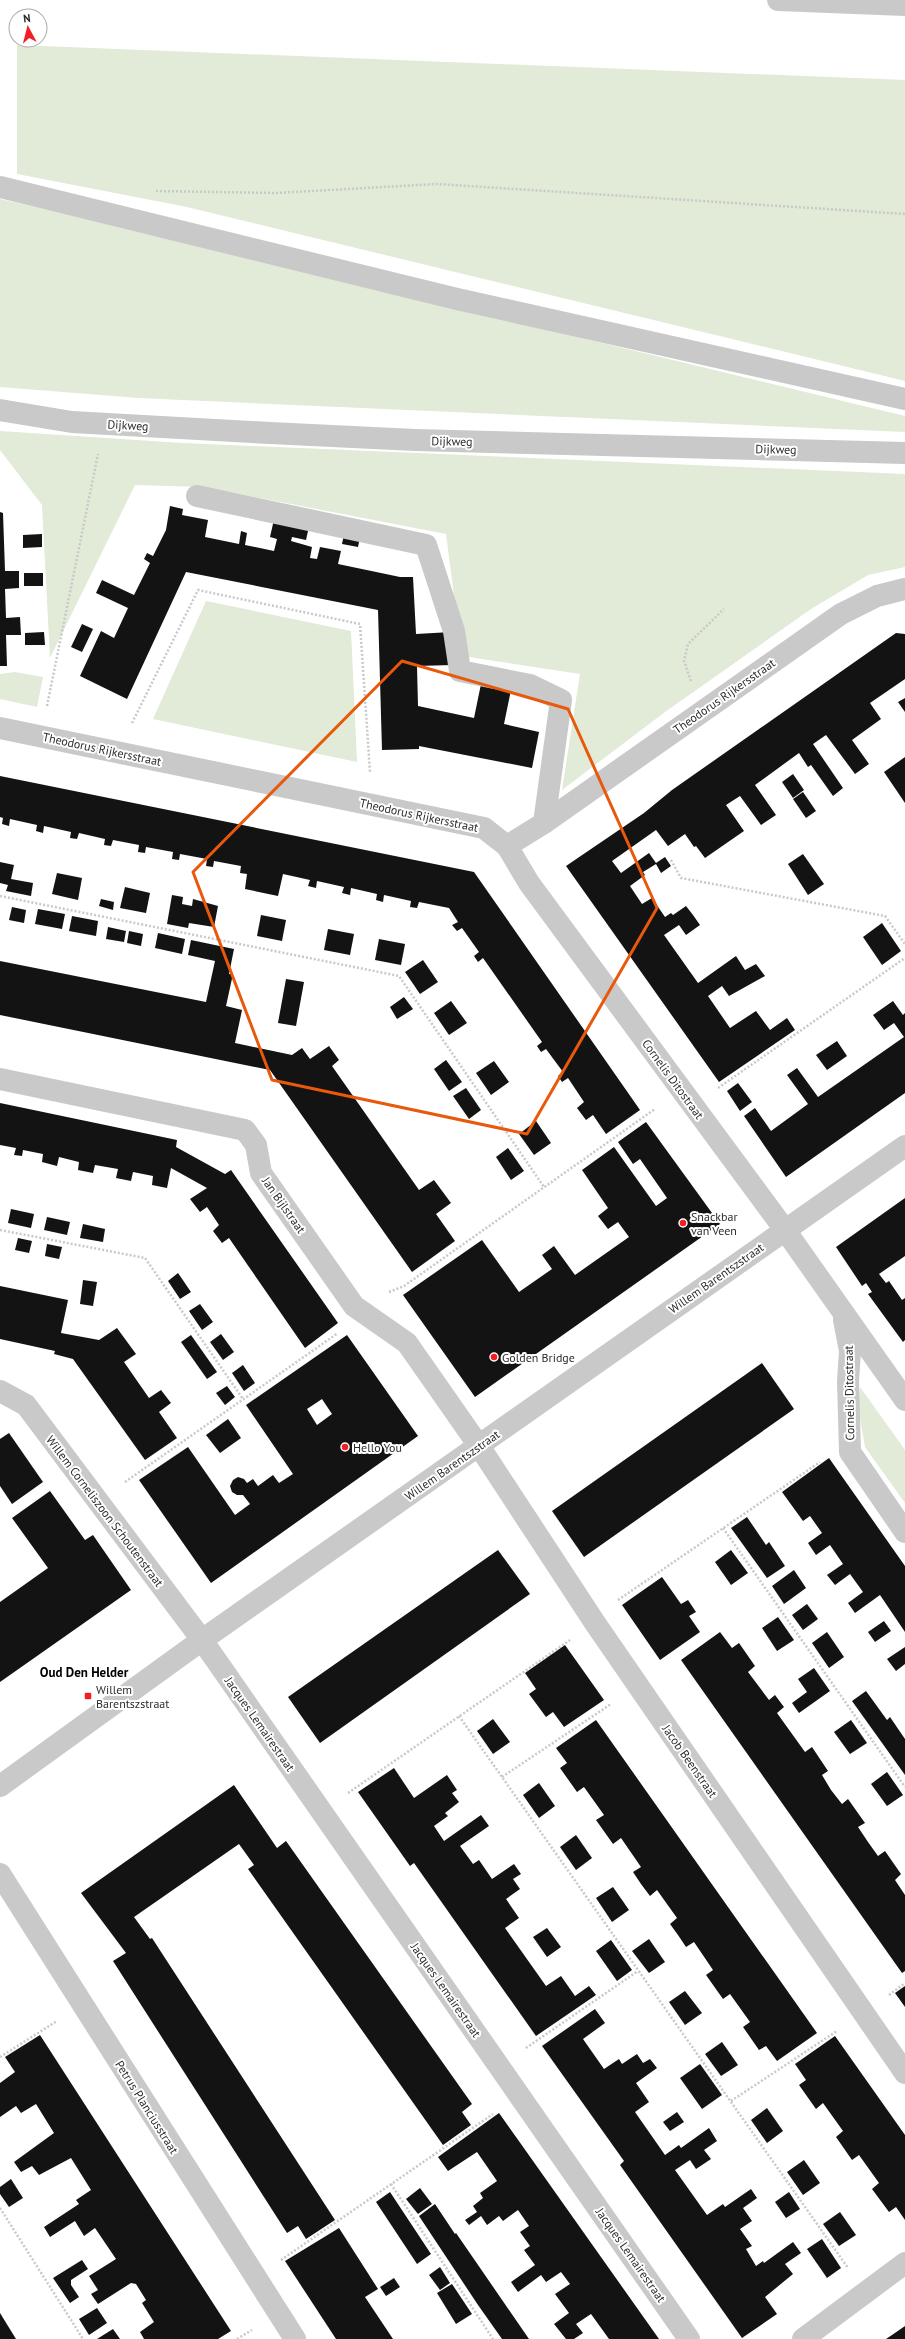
<svg xmlns="http://www.w3.org/2000/svg" width="905" height="2339" font-family="'PT Sans',sans-serif">
  <rect width="100%" height="100%" fill="#fff"/>
  <g fill="#e1ebd8">
    <polygon points="17,45 905,80 905,381 187,207 17,174"/>
    <polygon points="0,199 89,219 905,416 905,432 138,398 0,387"/>
    <polygon points="0,431 182,443 905,474 905,567 868,575 811,609 665,712 562,790 580,674 462,656 446,534 203,487 135,485 50,658 42,505 0,450"/>
    <polygon points="206,601 351,631 357,762 153,719"/>
    <polygon points="15,672 43,677 37,707 0,699 0,674"/>
    <polygon points="860,1387 905,1450 905,1503 865,1447 858,1406"/>
  </g>
  <g fill="#131313" fill-rule="evenodd">
    <polygon points="170,506 183,509 182,515 208,520 205,537 239,544 241,531 247,533 245,545 274,551 277,539 270,537 275,515 310,522 306,540 292,537 291,541 312,547 310,558 317,559 320,547 341,551 338,564 400,577 413,577 416,634 451,632 453,665 417,666 418,706 474,718 481,684 511,690 504,724 539,732 532,768 419,746 419,749 382,750 378,610 186,572 127,699 80,676 101,631 114,638 128,608 96,593 102,580 134,595 150,563 144,559 147,553 153,556 166,530"/>
    <polygon points="0,512 3,513 5,571 19,571 19,588 5,589 6,618 20,617 21,635 6,635 7,666 0,666"/>
    <polygon points="345,529 361,532 358,547 342,544"/>
    <polygon points="42,534 42,547 23,548 23,535"/>
    <rect x="24" y="573" width="19" height="13"/>
    <polygon points="82,624 93,629 82,652 71,647"/>
    <polygon points="44,632 45,645 25,645 25,633"/>
    <polygon points="896,633 905,634 905,679 870,703 881,719 852,740 869,764 855,774 826,735 813,744 843,788 833,796 811,765 808,767 799,753 755,785 776,815 761,825 740,796 726,805 744,831 705,858 696,846 694,847 685,834 668,846 656,830 612,861 621,873 649,853 656,863 665,857 671,866 661,873 656,864 643,872 645,875 630,886 642,904 652,898 665,917 671,913 673,915 686,906 693,915 700,925 686,935 679,925 664,935 698,983 736,956 745,970 756,964 765,976 729,996 722,986 708,996 730,1028 756,1011 770,1030 787,1018 795,1030 719,1082 566,866 644,813 672,790"/>
    <polygon points="905,698 905,712 898,702"/>
    <polygon points="905,757 905,803 884,772"/>
    <polygon points="793,774 804,790 793,798 782,782"/>
    <polygon points="0,776 474,872 640,1110 606,1134 593,1115 586,1120 577,1108 584,1102 568,1078 562,1082 558,1076 563,1072 546,1049 541,1052 537,1046 542,1042 483,958 478,962 474,956 479,952 462,928 457,931 452,925 458,922 449,908 419,902 417,908 410,907 411,901 384,895 383,902 376,900 377,894 351,888 350,895 342,893 344,887 317,881 316,888 308,886 310,880 283,874 278,896 245,889 247,874 240,873 241,866 214,861 213,867 206,866 207,859 180,854 179,860 172,859 173,852 146,847 145,853 138,852 139,845 113,840 111,846 104,845 105,839 79,833 77,839 70,838 71,832 44,826 43,833 36,831 37,825 10,819 9,826 2,824 3,818 0,817"/>
    <polygon points="803,792 816,811 806,818 793,799"/>
    <polygon points="803,854 824,884 808,895 788,864"/>
    <polygon points="0,862 14,865 11,879 33,883 31,896 6,891 8,885 0,883"/>
    <polygon points="57,873 82,878 78,900 52,894"/>
    <polygon points="125,887 150,893 146,913 120,908"/>
    <polygon points="172,895 183,897 182,904 192,906 193,899 218,906 214,927 189,923 188,928 167,924"/>
    <polygon points="101,899 114,902 113,910 99,906"/>
    <polygon points="12,907 26,910 24,923 9,920"/>
    <polygon points="38,909 65,914 62,929 35,924"/>
    <polygon points="261,915 286,920 282,941 257,936"/>
    <polygon points="72,916 98,921 96,936 69,931"/>
    <polygon points="882,923 901,951 882,965 863,937"/>
    <polygon points="108,927 126,931 124,942 106,939"/>
    <polygon points="328,929 354,934 350,955 324,950"/>
    <polygon points="129,931 143,934 141,946 127,943"/>
    <polygon points="158,933 185,939 182,954 155,948"/>
    <polygon points="379,939 405,944 401,965 375,960"/>
    <polygon points="191,940 234,949 229,974 233,974 226,1006 242,1010 235,1043 292,1055 302,1048 310,1059 329,1046 339,1060 332,1066 419,1190 434,1180 451,1203 436,1214 455,1241 412,1272 270,1070 0,1015 0,961 206,1002 215,961 188,955"/>
    <polygon points="423,960 438,982 420,994 405,972"/>
    <polygon points="286,979 304,982 296,1026 278,1023"/>
    <polygon points="404,997 413,1009 397,1019 390,1007"/>
    <polygon points="451,1001 467,1023 449,1035 434,1013"/>
    <polygon points="893,1001 903,1015 905,1013 905,1093 786,1177 744,1116 755,1108 771,1131 808,1104 787,1075 797,1068 818,1097 904,1037 894,1023 884,1030 873,1015"/>
    <polygon points="837,1041 847,1056 827,1070 816,1055"/>
    <polygon points="446,1060 462,1082 449,1091 434,1069"/>
    <polygon points="494,1061 509,1082 491,1095 476,1073"/>
    <polygon points="738,1083 752,1102 740,1111 727,1091"/>
    <polygon points="466,1088 481,1110 469,1119 453,1096"/>
    <polygon points="0,1103 177,1140 176,1147 225,1174 231,1170 338,1323 305,1348 229,1238 222,1243 213,1231 219,1225 207,1207 200,1212 190,1199 207,1188 171,1168 167,1188 152,1185 153,1176 133,1172 131,1181 116,1178 118,1169 95,1165 93,1173 78,1170 79,1162 59,1157 57,1166 42,1162 43,1154 23,1150 22,1156 14,1155 16,1148 0,1145"/>
    <polygon points="536,1121 551,1143 534,1155 519,1134"/>
    <polygon points="646,1122 720,1224 475,1397 403,1295 482,1240 519,1292 552,1269 542,1255 554,1246 575,1275 629,1237 618,1222 608,1229 598,1216 608,1208 582,1170 614,1147 656,1206 667,1198 640,1159 633,1164 618,1142"/>
    <polygon points="508,1148 524,1171 511,1180 496,1157"/>
    <polygon points="905,1198 905,1256 879,1274 886,1283 889,1281 902,1300 905,1298 905,1340 903,1342 868,1294 872,1292 866,1283 862,1286 836,1247"/>
    <polygon points="11,1209 34,1214 31,1228 8,1223"/>
    <polygon points="47,1217 70,1222 67,1235 44,1230"/>
    <polygon points="83,1224 105,1229 103,1242 80,1238"/>
    <polygon points="18,1238 32,1241 29,1253 15,1250"/>
    <polygon points="47,1244 62,1247 59,1259 45,1256"/>
    <polygon points="178,1273 191,1292 180,1299 168,1281"/>
    <polygon points="83,1280 97,1282 93,1306 80,1304"/>
    <polygon points="0,1286 68,1300 61,1333 99,1340 117,1328 136,1354 124,1362 149,1398 161,1390 171,1403 159,1412 177,1438 145,1460 73,1359 54,1354 55,1351 0,1339"/>
    <polygon points="200,1304 213,1322 202,1330 189,1311"/>
    <polygon points="221,1334 234,1352 223,1360 210,1342"/>
    <polygon points="191,1335 217,1372 207,1379 181,1342"/>
    <path d="M347,1335L418,1436L211,1583L139,1480L188,1447L235,1515L250,1504L243,1495H237L232,1492L230,1486L233,1480L238,1477L244,1479L247,1483L253,1479L258,1486L273,1475L279,1483L293,1474L246,1405ZM322,1399L332,1414L317,1425L307,1409Z"/>
    <polygon points="762,1363 794,1409 584,1557 552,1511"/>
    <polygon points="243,1365 255,1383 244,1391 232,1373"/>
    <polygon points="227,1386 235,1397 225,1405 216,1393"/>
    <polygon points="228,1419 241,1438 220,1453 206,1435"/>
    <polygon points="9,1433 43,1482 12,1504 0,1486 0,1439"/>
    <polygon points="829,1458 905,1566 905,1632 880,1595 855,1613 848,1603 863,1592 850,1574 835,1585 827,1575 843,1564 830,1545 816,1555 808,1543 822,1533 810,1516 803,1521 782,1492"/>
    <polygon points="50,1491 85,1540 93,1535 131,1590 0,1682 0,1602 48,1568 12,1518"/>
    <polygon points="747,1517 766,1545 769,1542 785,1566 767,1578 731,1528"/>
    <polygon points="498,1550 530,1594 320,1743 288,1697"/>
    <polygon points="731,1550 748,1573 731,1585 715,1562"/>
    <polygon points="794,1570 806,1588 784,1604 772,1586"/>
    <polygon points="662,1577 681,1604 688,1600 696,1612 689,1616 700,1632 660,1660 622,1605"/>
    <polygon points="807,1604 818,1619 803,1630 792,1615"/>
    <polygon points="778,1617 794,1640 777,1651 762,1628"/>
    <polygon points="884,1621 891,1631 875,1642 868,1632"/>
    <polygon points="720,1632 732,1648 739,1643 755,1666 748,1672 769,1700 775,1695 784,1707 777,1713 805,1752 812,1747 828,1771 822,1775 831,1790 842,1804 848,1799 865,1823 858,1827 868,1842 878,1856 885,1851 901,1874 895,1880 905,1895 905,1971 902,1973 681,1660"/>
    <polygon points="827,1632 844,1657 829,1668 812,1643"/>
    <polygon points="565,1645 604,1700 564,1727 553,1712 546,1717 529,1694 536,1689 525,1673"/>
    <polygon points="905,1647 905,1664 896,1671 887,1659"/>
    <polygon points="814,1668 830,1691 799,1713 792,1703 807,1692 798,1679"/>
    <polygon points="866,1691 887,1720 890,1717 905,1739 905,1775 852,1701"/>
    <polygon points="493,1719 510,1742 493,1754 477,1731"/>
    <polygon points="596,1720 817,2033 777,2061 766,2046 759,2050 743,2027 750,2022 730,1994 723,1999 706,1975 713,1970 694,1942 686,1947 678,1935 670,1924 677,1918 657,1890 650,1896 641,1884 633,1872 641,1867 621,1838 613,1844 596,1820 604,1815 584,1787 577,1792 560,1768 567,1763 556,1748"/>
    <polygon points="851,1720 867,1743 850,1754 834,1732"/>
    <polygon points="394,1768 414,1798 447,1775 457,1790 452,1793 459,1802 445,1813 448,1816 434,1826 444,1841 481,1815 489,1826 460,1846 473,1864 479,1860 492,1879 514,1864 521,1874 513,1879 520,1889 506,1899 519,1918 505,1928 546,1986 561,1976 575,1996 589,1986 596,1995 536,2036 414,1863 410,1866 358,1792"/>
    <polygon points="887,1772 903,1795 887,1806 871,1784"/>
    <polygon points="539,1783 555,1806 539,1818 523,1795"/>
    <polygon points="234,1785 277,1848 286,1841 472,2104 462,2112 471,2125 443,2145 248,1869 254,1865 239,1844 134,1917 150,1939 152,1938 335,2220 306,2239 298,2226 287,2233 113,1961 126,1953 81,1893"/>
    <polygon points="576,1835 592,1858 576,1870 560,1847"/>
    <polygon points="613,1887 629,1910 612,1922 596,1898"/>
    <polygon points="547,1928 561,1947 547,1957 533,1937"/>
    <polygon points="649,1939 665,1962 649,1973 632,1951"/>
    <polygon points="611,1940 632,1970 617,1981 596,1951"/>
    <polygon points="905,1986 905,2007 895,1993"/>
    <polygon points="685,1991 702,2013 685,2025 669,2002"/>
    <polygon points="595,2009 605,2023 583,2039 604,2069 619,2059 622,2064 637,2054 643,2063 650,2059 657,2068 636,2083 649,2102 635,2112 665,2155 679,2145 681,2148 709,2128 717,2141 704,2150 711,2159 696,2169 690,2160 675,2170 707,2215 723,2204 725,2207 751,2189 757,2198 743,2208 752,2221 740,2229 752,2246 746,2249 756,2266 763,2261 764,2263 793,2242 801,2253 785,2264 793,2274 765,2297 777,2314 742,2338 620,2165 624,2161 542,2046"/>
    <polygon points="40,2035 231,2331 218,2339 144,2339 140,2332 154,2322 142,2303 146,2300 136,2284 131,2283 98,2304 91,2294 98,2290 89,2276 116,2259 95,2228 84,2236 75,2221 50,2237 44,2227 79,2204 76,2200 91,2190 71,2158 39,2175 32,2166 21,2172 14,2162 54,2133 36,2104 21,2113 16,2106 0,2117 0,2083 15,2072 5,2057"/>
    <polygon points="835,2036 905,2135 905,2220 896,2207 889,2212 872,2189 879,2183 859,2155 852,2160 836,2137 843,2131 823,2103 816,2109 799,2085 806,2080 795,2064"/>
    <polygon points="722,2042 738,2065 721,2076 705,2054"/>
    <polygon points="700,2064 722,2095 702,2109 680,2078"/>
    <polygon points="767,2108 783,2131 767,2143 751,2120"/>
    <polygon points="677,2112 684,2122 670,2131 663,2122"/>
    <polygon points="499,2113 521,2144 659,2339 609,2339 591,2314 576,2324 583,2333 574,2339 566,2339 554,2324 569,2313 555,2294 570,2284 561,2272 546,2282 541,2275 518,2292 511,2282 535,2265 524,2250 530,2246 520,2232 529,2226 518,2210 503,2221 499,2216 487,2225 481,2216 469,2225 465,2220 477,2212 473,2206 483,2198 480,2193 497,2181 477,2152 448,2171 438,2157"/>
    <polygon points="804,2160 820,2183 803,2195 787,2172"/>
    <polygon points="11,2179 23,2198 9,2207 0,2194 0,2187"/>
    <polygon points="420,2188 432,2204 418,2214 406,2199"/>
    <polygon points="390,2192 431,2254 417,2264 376,2202"/>
    <polygon points="789,2192 800,2209 786,2218 775,2202"/>
    <polygon points="435,2204 455,2234 456,2233 529,2339 502,2339 478,2305 419,2216"/>
    <polygon points="840,2212 856,2235 839,2246 823,2224"/>
    <polygon points="339,2228 378,2289 365,2297 393,2339 336,2339 285,2261"/>
    <polygon points="822,2239 841,2268 827,2278 807,2249"/>
    <polygon points="82,2260 88,2269 71,2280 71,2285 79,2297 70,2303 53,2278"/>
    <polygon points="440,2267 450,2283 440,2290 429,2275"/>
    <polygon points="394,2278 400,2287 386,2296 380,2287"/>
    <polygon points="452,2284 472,2314 456,2324 437,2293"/>
    <polygon points="97,2308 107,2323 89,2335 79,2319"/>
    <polygon points="0,2313 16,2339 0,2339"/>
    <polygon points="905,2326 905,2339 886,2339 892,2335"/>
    <polygon points="113,2329 120,2339 97,2339"/>
  </g>
  <g fill="none" stroke-linecap="round" stroke-linejoin="round">
    <g stroke="#c9c9c9" stroke-width="2.5" stroke-dasharray="2 2" stroke-linecap="butt">
      <polyline points="156,191 276,193 437,184 905,214"/>
      <polyline points="691,681 684,661 688,644 724,609"/>
      <polyline points="47,706 98,454"/>
      <polyline points="132,723 198,590 360,624 370,772"/>
      <polyline points="671,860 681,878 885,916 905,944"/>
      <polyline points="0,896 399,976 544,1187"/>
      <polyline points="718,1088 905,958"/>
      <polyline points="0,1230 145,1258 243,1399"/>
      <polyline points="389,1292 404,1286 655,1109"/>
      <polyline points="125,1482 338,1333"/>
      <polyline points="723,1528 905,1787"/>
      <polyline points="618,1600 820,1462"/>
      <polyline points="459,1716 848,2268"/>
      <polyline points="502,1777 611,1704"/>
      <polyline points="348,1793 570,1640"/>
      <polyline points="889,1995 905,1983"/>
      <polyline points="526,2048 638,1971"/>
      <polyline points="0,2057 57,2021"/>
      <polyline points="731,2101 837,2031"/>
      <polyline points="391,2184 493,2339"/>
      <polyline points="0,2208 83,2339"/>
      <polyline points="281,2260 493,2114"/>
      <polyline points="237,2339 252,2330"/>
    </g>
    <g stroke="#c9c9c9" stroke-width="22">
      <polyline points="778,0 905,5"/>
      <polyline points="0,187 457,299 905,399"/>
      <polyline points="0,410 72,422 270,433 415,440 905,453"/>
      <polyline points="197,496 426,545 454,631 460,671 530,685 561,700 544,823"/>
      <polyline points="0,728 484,828 507,846 544,823 841,614 877,596 905,589"/>
      <polyline points="507,846 529,883 785,1230 905,1400"/>
      <polyline points="0,1079 245,1130 256,1145 261,1173 354,1306 407,1343 479,1446 595,1623 905,2073"/>
      <polyline points="844,1320 850,1351 848,1381 850,1452 905,1532"/>
      <polyline points="0,1391 26,1405 202,1640 689,2339"/>
      <polyline points="0,1786 202,1640 905,1146"/>
      <polyline points="0,1874 295,2339"/>
      <polyline points="803,2339 905,2263"/>
    </g>
  </g>
  <path fill="none" stroke="#e8590c" stroke-width="3" stroke-linejoin="round" d="M402,661L568,709L657,908L527,1134L272,1080L193,872Z"/>
  <g fill="#f31e23" stroke="#fff" stroke-width="1.5">
    <circle cx="683" cy="1223" r="4"/>
    <circle cx="494" cy="1357" r="4"/>
    <circle cx="345" cy="1447" r="4"/>
    <rect x="84" y="1692" width="8" height="8" rx="2"/>
  </g>
  <g text-anchor="middle" dominant-baseline="central" stroke-width="4" stroke-linejoin="round" paint-order="stroke">
    <g font-size="12" fill="#2c2c2c" stroke="#fff">
      <text transform="translate(128 425) rotate(3)">Dijkweg</text>
      <text transform="translate(452 441) rotate(1)">Dijkweg</text>
      <text transform="translate(776 449) rotate(1)">Dijkweg</text>
      <text transform="translate(724 696) rotate(-35)">Theodorus Rijkersstraat</text>
      <text transform="translate(102 749) rotate(12)">Theodorus Rijkersstraat</text>
      <text transform="translate(419 815) rotate(12)">Theodorus Rijkersstraat</text>
      <text transform="translate(673 1079) rotate(54)">Cornelis Ditostraat</text>
      <text transform="translate(284 1205) rotate(55)">Jan Bijlstraat</text>
      <text transform="translate(716 1278) rotate(-35)">Willem Barentszstraat</text>
      <text transform="translate(849 1393) rotate(-91)">Cornelis Ditostraat</text>
      <text transform="translate(452 1465) rotate(-35)">Willem Barentszstraat</text>
      <text transform="translate(105 1511) rotate(53)">Willem Corneliszoon Schoutenstraat</text>
      <text transform="translate(260 1724) rotate(55)">Jacques Lemairestraat</text>
      <text transform="translate(690 1761) rotate(55)">Jacob Beenstraat</text>
      <text transform="translate(446 1990) rotate(55)">Jacques Lemairestraat</text>
      <text transform="translate(147 2107) rotate(58)">Petrus Planciusstraat</text>
      <text transform="translate(631 2255) rotate(55)">Jacques Lemairestraat</text>
    </g>
    <g font-size="12" fill="#2c2c2c" stroke="#fff" text-anchor="start">
      <text x="691" y="1216">Snackbar<tspan x="691" dy="14">van Veen</tspan></text>
      <text x="502" y="1357">Golden Bridge</text>
      <text x="353" y="1447">Hello You</text>
      <text x="96" y="1689">Willem<tspan x="96" dy="14">Barentszstraat</tspan></text>
    </g>
    <g font-size="13" font-weight="bold" fill="#000" stroke="#fff">
      <text x="84" y="1672">Oud Den Helder</text>
    </g>
  </g>
  <g transform="translate(28 28) rotate(353)"><circle r="19" fill="#ffffff" stroke="#ababab"/>
  <path d="M0-3L7 15L0 10L-7 15Z" fill="#f31e23"/>
  <text y="-6" font-size="11" font-weight="bold" text-anchor="middle" fill="#2c2c2c">N</text>
  </g>
</svg>
